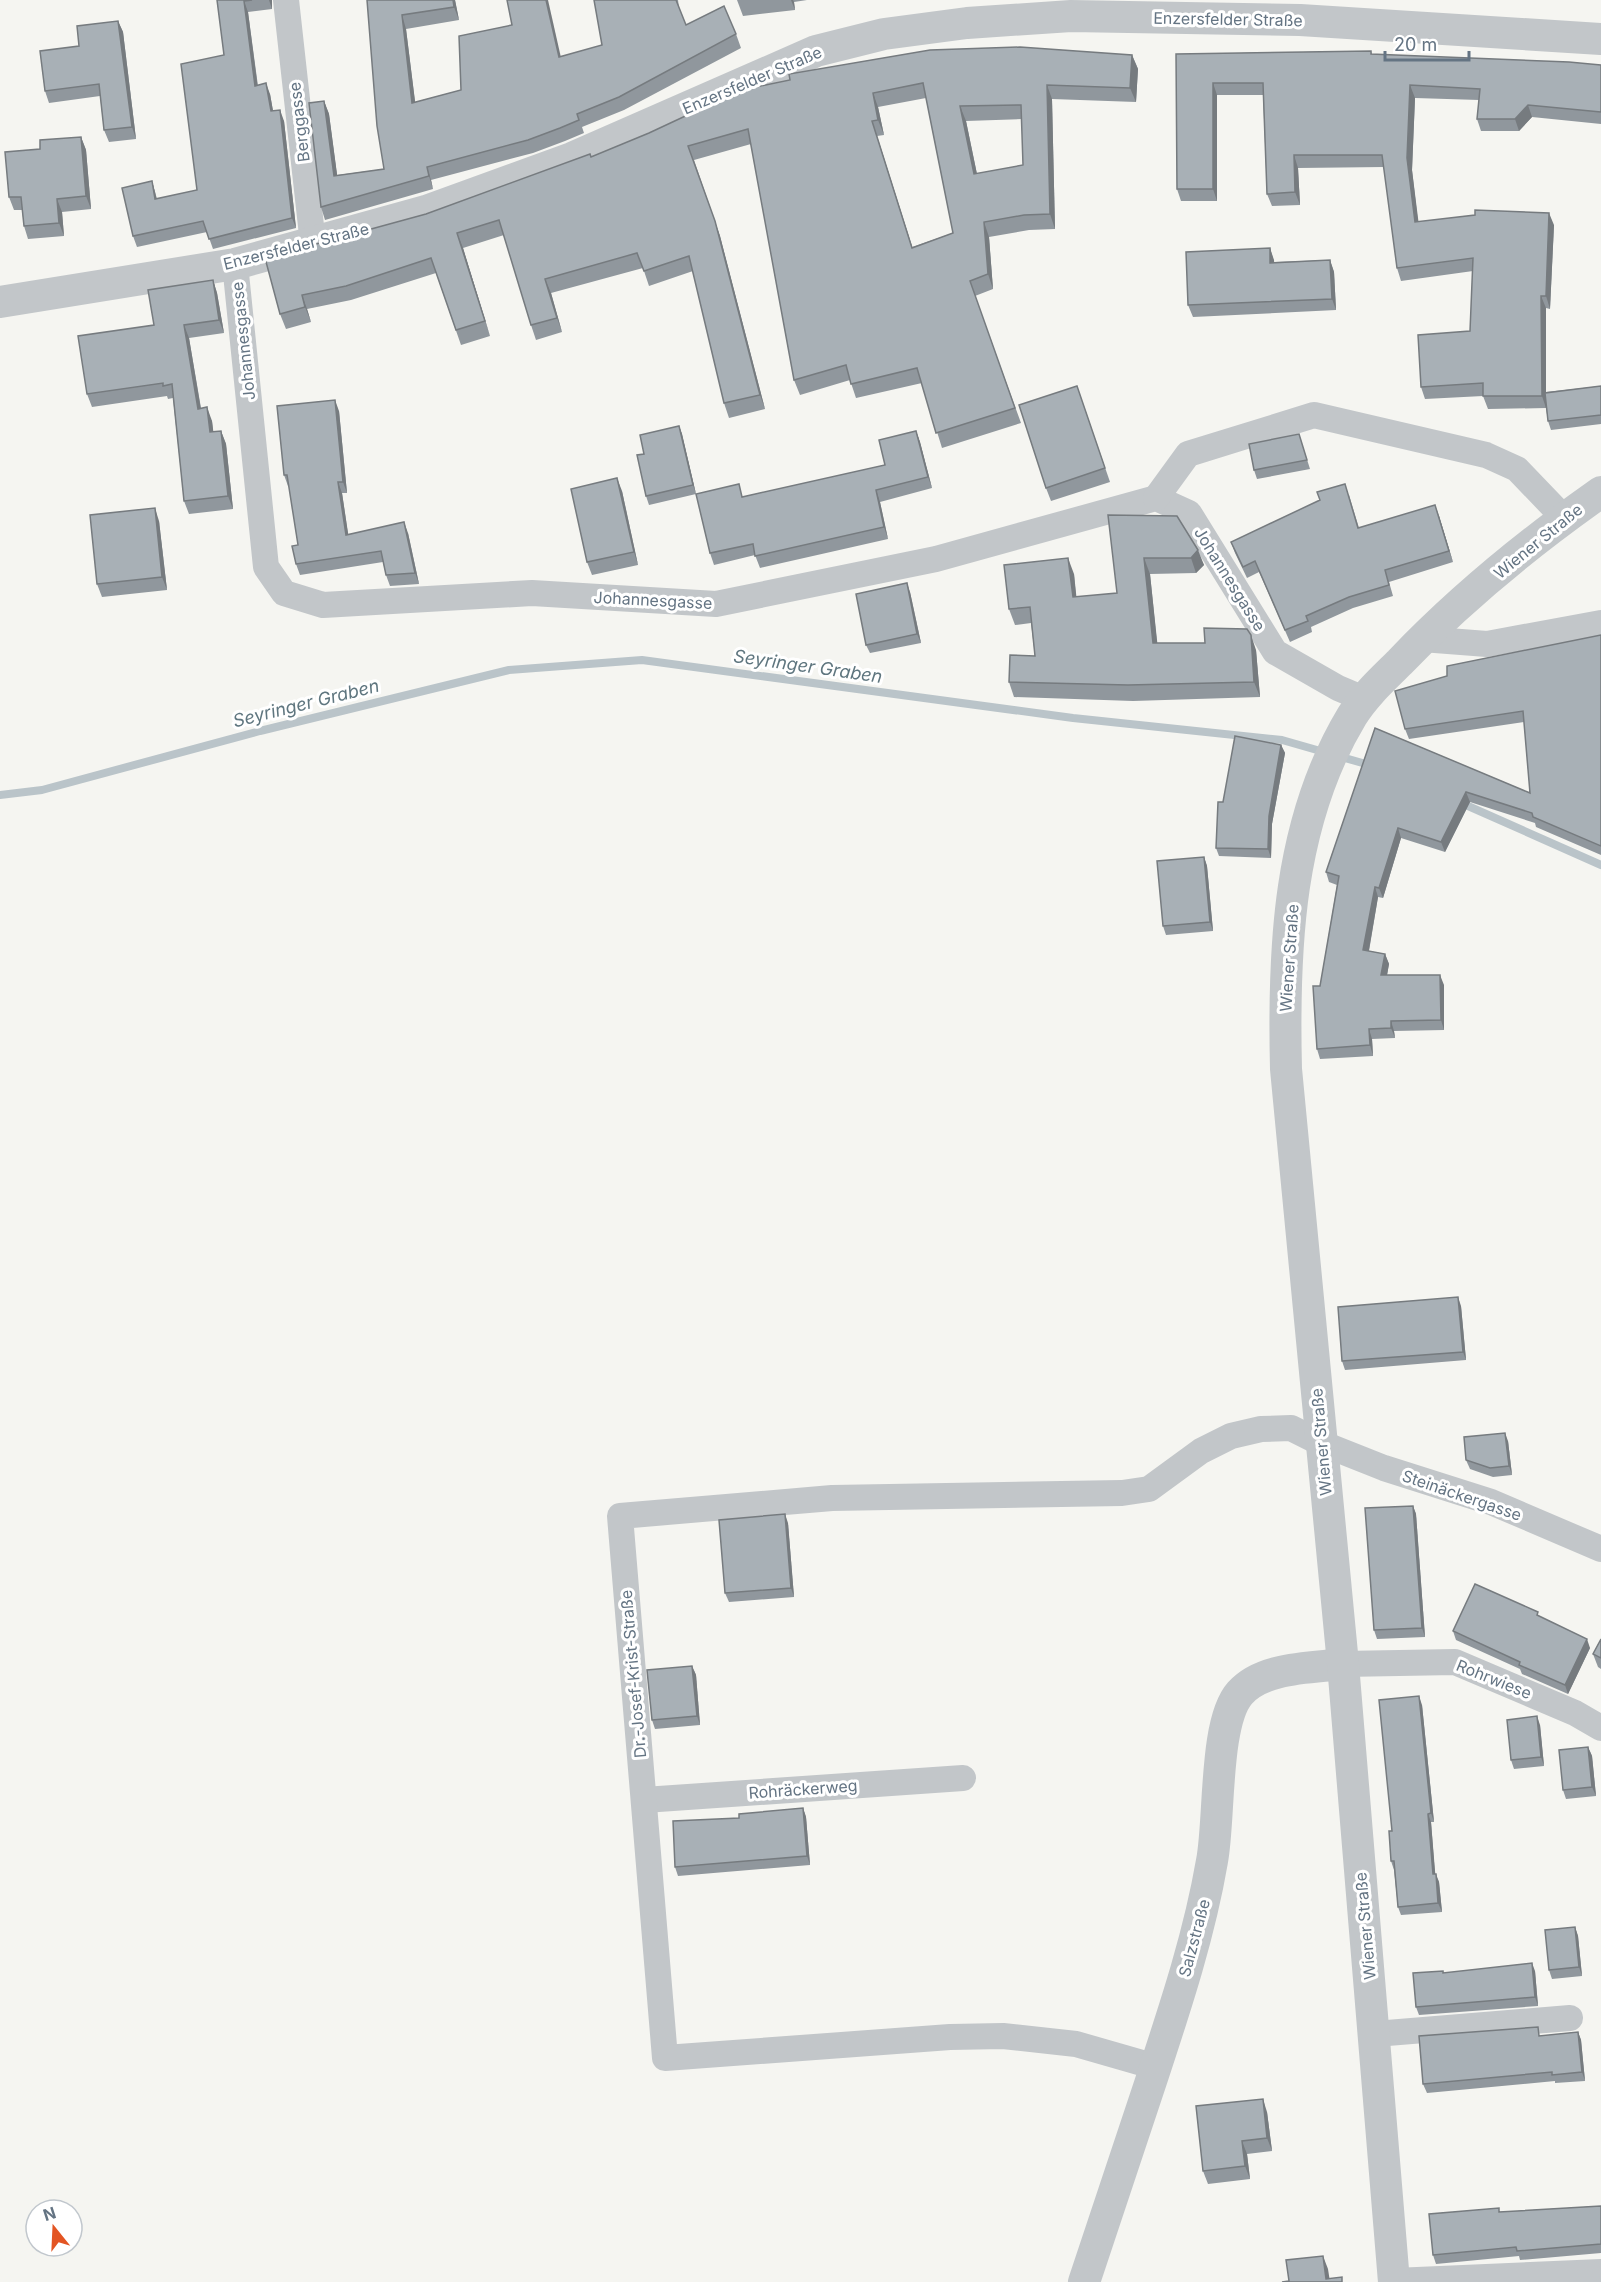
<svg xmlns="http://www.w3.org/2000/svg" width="1601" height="2282" font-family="Inter,sans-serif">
  <rect width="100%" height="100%" fill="#f5f5f1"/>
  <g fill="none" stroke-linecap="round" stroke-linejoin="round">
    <g stroke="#bac4c9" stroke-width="8">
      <polyline points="0,795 42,790 260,731 509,670 642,660 1073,718 1282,740 1373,766"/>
      <polyline points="1459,802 1601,865"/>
    </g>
    <g stroke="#c2c6c9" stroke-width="26">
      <polyline points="286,0 313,244"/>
      <polyline points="235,264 266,567 284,593 323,605 532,593 716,604 936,559 1156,498 1189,513 1275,652 1338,688 1364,699"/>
      <polyline points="1156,498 1188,454 1314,415 1486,455 1517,469 1564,518"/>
      <polyline points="1422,639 1487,644 1601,623"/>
      <polyline points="1343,1664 1455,1662 1575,1713 1601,1728"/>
      <polyline points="644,1800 963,1778"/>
      <polyline points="1375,2034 1570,2018"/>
      <polyline points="1156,2067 1076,2044 1003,2036 950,2037 665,2058 620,1516 832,1498 1122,1493 1149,1489 1201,1451 1231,1436 1261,1429 1291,1428 1321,1443 1384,1468 1491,1502 1601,1549"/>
      <polyline points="1394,2281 1601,2272"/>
    </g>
    <g stroke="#c2c6c9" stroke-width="32">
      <polyline points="0,302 235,264 426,211 572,158 816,51 884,34 967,23 1071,16 1300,20 1601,39"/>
      <path d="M1084,2282C1106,2216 1128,2150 1150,2084C1174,2011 1199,1937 1212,1861C1220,1820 1214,1722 1240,1693C1263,1667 1311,1668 1343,1664"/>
      <path d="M1394,2282L1343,1664L1286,1069C1283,949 1288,822 1352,716C1365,695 1383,679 1400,662C1460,599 1530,542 1601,492"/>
    </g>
  </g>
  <g fill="#90979d" fill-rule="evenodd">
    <polygon points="217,0 272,0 272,9 248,12 258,86 270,94 273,111 284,121 296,228 213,249 207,232 137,247 133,236 152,181 157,199 197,190 224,55"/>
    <polygon points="367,0 455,0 459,20 406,29 415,102 461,90 561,57 602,45 594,0 678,0 679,8 686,25 736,34 741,48 624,110 582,127 584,133 565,141 533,153 431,180 433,189 325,220 321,207 324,101 329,114 337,175 384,169"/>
    <polygon points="737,0 807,0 794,2 795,10 743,16"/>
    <polygon points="118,21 123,32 136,139 109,142 104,130 100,96 49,103 45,91 79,46"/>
    <polygon points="1371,51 1372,54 1601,65 1601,124 1532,117 1519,131 1481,131 1477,119 1479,100 1415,98 1412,170 1418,222 1554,225 1550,309 1546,308 1546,392 1601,386 1601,424 1551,430 1548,421 1546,408 1488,409 1483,396 1425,399 1421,387 1470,331 1473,271 1401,281 1397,268 1384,167 1298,168 1300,205 1272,206 1267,194 1263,95 1217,95 1217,201 1181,201 1177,189 1176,54"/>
    <path d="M1132,55L1138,69L1136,102L1052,99L1055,229L1029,230L989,237L993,289L975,296L1021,423L942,448L922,383L856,398L850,380L800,395L794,380L751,144L694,160L720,236L765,409L729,418L724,403L693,271L649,286L643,268L551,293L562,332L536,340L531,325L504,235L463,248L490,336L461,345L436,273L351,300L307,309L311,322L286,329L280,314L265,258L426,214L591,157L649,133L741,90ZM926,98L953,233L912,247L877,136L884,135L878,107ZM1022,119L1023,165L977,174L966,121Z"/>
    <polygon points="81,137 86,150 91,209 62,212 64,236 28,239 24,226 22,210 14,210 9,197 40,149"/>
    <polygon points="1270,248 1274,262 1330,260 1334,272 1336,310 1193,317 1188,305"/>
    <polygon points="213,280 217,293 224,333 189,338 201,408 212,421 213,431 221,431 226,444 233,509 189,514 184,501 173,398 168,399 167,396 92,407 87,394"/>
    <polygon points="1077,386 1110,482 1051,501 1046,488"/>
    <polygon points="339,411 347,493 342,493 348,534 408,533 419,584 390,586 386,575 383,562 300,575 296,564 298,545 289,486 288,486 284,475"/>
    <polygon points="679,426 682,434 696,494 744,497 885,465 916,431 920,442 932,488 880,502 888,539 760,568 755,555 714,565 710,553 696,494 649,505 646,496 644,454"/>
    <polygon points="1299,434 1310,469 1257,479 1254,470"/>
    <polygon points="622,491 638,565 592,575 587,562"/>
    <polygon points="1349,495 1359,528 1439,516 1453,562 1389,582 1393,596 1353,608 1311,627 1312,632 1290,642 1259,572 1247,578 1235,553 1231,542"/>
    <polygon points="1177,516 1204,565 1196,573 1150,574 1157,643 1256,650 1260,697 1133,701 1014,697 1009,682 1035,656 1031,623 1015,625 1009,609 1074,574 1076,597 1117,593"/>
    <polygon points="159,521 167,590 102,597 97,584"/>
    <polygon points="910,592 921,643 870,653 866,645"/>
    <polygon points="1601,635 1601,855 1536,827 1535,823 1470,802 1445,852 1401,838 1383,898 1378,897 1369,951 1385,954 1389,964 1387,975 1444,985 1444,1030 1394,1031 1395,1038 1372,1039 1373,1056 1320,1059 1317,1049 1320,986 1337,885 1329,882 1326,872 1375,728 1530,793 1524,722 1409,739 1405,729"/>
    <polygon points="1281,745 1285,753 1272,824 1271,858 1219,856 1216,848 1223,802"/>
    <polygon points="1204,857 1207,866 1213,931 1166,935 1163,926"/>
    <polygon points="1461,1306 1466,1360 1345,1370 1342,1361"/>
    <polygon points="1508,1441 1512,1475 1493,1477 1470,1469 1466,1460"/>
    <polygon points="1413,1506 1416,1514 1425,1637 1377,1639 1374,1630"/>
    <polygon points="788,1523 794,1597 729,1602 725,1593"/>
    <polygon points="1539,1616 1590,1648 1568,1694 1522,1674 1520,1669 1456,1640 1453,1631"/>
    <polygon points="1601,1639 1601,1669 1598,1667 1593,1654"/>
    <polygon points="692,1666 696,1675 700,1725 655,1729 652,1720"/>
    <polygon points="1422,1705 1434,1822 1431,1822 1435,1874 1439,1882 1442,1912 1401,1915 1398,1907 1394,1870 1391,1861 1392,1831"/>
    <polygon points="1540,1725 1544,1766 1514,1769 1511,1760"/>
    <polygon points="1588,1747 1592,1756 1596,1796 1566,1799 1563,1790"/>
    <polygon points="803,1808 806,1817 810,1865 678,1876 675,1867 739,1818"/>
    <polygon points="1575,1927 1578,1936 1582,1976 1552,1979 1549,1970"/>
    <polygon points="1443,1971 1444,1973 1535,1971 1538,2006 1419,2015 1416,2007"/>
    <polygon points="1578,2032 1581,2040 1585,2081 1555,2083 1555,2081 1427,2093 1423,2084 1541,2036"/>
    <polygon points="1267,2112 1272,2151 1247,2154 1250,2179 1208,2184 1203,2171"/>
    <polygon points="1601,2206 1601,2253 1520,2260 1519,2256 1436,2264 1433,2255 1500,2212"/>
  </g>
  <g fill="#767b7f">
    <polygon points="269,0 272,0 272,9"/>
    <polygon points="453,0 455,0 459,20 454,7"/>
    <polygon points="546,0 548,0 564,71 559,57"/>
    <polygon points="791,0 793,0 794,2 795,10"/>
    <polygon points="244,1 248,12 259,97 255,86"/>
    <polygon points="402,15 406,29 417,117 412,103"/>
    <polygon points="118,21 123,32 136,139 132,127"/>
    <polygon points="1132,55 1138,69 1136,102 1130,88"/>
    <polygon points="266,83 270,94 275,122 271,111"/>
    <polygon points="1213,83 1217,95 1217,201 1213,189"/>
    <polygon points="1047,85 1052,99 1055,229 1050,214"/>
    <polygon points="1410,85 1415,98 1412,170 1420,234 1415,222 1407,158"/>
    <polygon points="873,93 878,107 884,135 878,120"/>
    <polygon points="324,101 329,114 339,189 334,176"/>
    <polygon points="1528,105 1532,117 1519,131 1515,119"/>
    <polygon points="960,106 966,121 980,189 974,174"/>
    <polygon points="280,110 284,121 296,228 292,218"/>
    <polygon points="872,121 877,136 917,262 912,248"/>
    <polygon points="81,137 86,150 91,209 86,196"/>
    <polygon points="688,146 720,236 765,409 760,395"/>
    <polygon points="1294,155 1298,168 1300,205 1295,192"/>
    <polygon points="427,167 431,180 433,189 429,176"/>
    <polygon points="152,181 155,192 159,210 155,199"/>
    <polygon points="57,199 62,212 64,236 59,223"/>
    <polygon points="1549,213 1554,225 1550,309 1546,296"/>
    <polygon points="984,222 989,237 993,289 988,274"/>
    <polygon points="457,233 463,248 490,336 485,321"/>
    <polygon points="1270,248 1274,260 1275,274 1270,263"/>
    <polygon points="1330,260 1334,272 1336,310 1332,299"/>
    <polygon points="545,279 551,293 562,332 557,318"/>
    <polygon points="213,280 217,293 224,333 219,320"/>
    <polygon points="302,295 307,309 311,322 305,307"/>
    <polygon points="1541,296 1546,308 1546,408 1542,396"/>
    <polygon points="184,325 189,338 203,422 198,409"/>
    <polygon points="335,400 339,411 347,493 343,482"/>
    <polygon points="207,407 212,421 215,445 210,432"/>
    <polygon points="679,426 682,434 696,494 693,485"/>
    <polygon points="221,431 226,444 233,509 228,496"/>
    <polygon points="916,431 920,442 932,488 928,477"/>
    <polygon points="617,478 622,491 638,565 634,552"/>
    <polygon points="338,482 342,493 350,546 346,535"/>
    <polygon points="876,490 880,502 888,539 884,527"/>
    <polygon points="1435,505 1439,516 1453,562 1449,551"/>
    <polygon points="155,508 159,521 167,590 162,577"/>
    <polygon points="404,522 408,533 419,584 415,573"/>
    <polygon points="1198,550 1204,565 1196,573 1191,558"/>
    <polygon points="1068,558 1074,574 1078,612 1073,597"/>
    <polygon points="1144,558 1150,574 1159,659 1153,643"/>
    <polygon points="907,583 910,592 921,643 917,634"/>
    <polygon points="1251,635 1256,650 1260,697 1254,682"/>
    <polygon points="1281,745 1285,753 1272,824 1271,858 1268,849 1269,816"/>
    <polygon points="1466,792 1470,802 1445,852 1441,842"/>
    <polygon points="1398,828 1401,838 1383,898 1379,888"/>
    <polygon points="1204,857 1207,866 1213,931 1210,922"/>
    <polygon points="1375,887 1378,897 1367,961 1363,950"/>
    <polygon points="1385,954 1389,964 1385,986 1381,975"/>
    <polygon points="1440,975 1444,985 1444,1030 1441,1020"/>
    <polygon points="1391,1021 1394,1031 1395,1038 1391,1028"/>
    <polygon points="1369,1029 1372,1039 1373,1056 1370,1045"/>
    <polygon points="1458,1297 1461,1306 1466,1360 1463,1352"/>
    <polygon points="1505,1433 1508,1441 1512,1475 1509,1466"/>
    <polygon points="1413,1506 1416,1514 1425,1637 1422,1628"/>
    <polygon points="785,1514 788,1523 794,1597 791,1588"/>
    <polygon points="1587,1639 1590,1648 1568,1694 1565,1685"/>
    <polygon points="692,1666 696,1675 700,1725 697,1716"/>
    <polygon points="1419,1696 1422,1705 1434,1822 1431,1813"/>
    <polygon points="1537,1716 1540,1725 1544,1766 1541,1757"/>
    <polygon points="1588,1747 1592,1756 1596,1796 1592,1787"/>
    <polygon points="803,1808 806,1817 810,1865 807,1856"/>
    <polygon points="1428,1814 1431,1822 1436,1883 1433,1874"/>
    <polygon points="1436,1874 1439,1882 1442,1912 1438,1903"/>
    <polygon points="1575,1927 1578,1936 1582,1976 1579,1967"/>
    <polygon points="1532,1963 1535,1971 1538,2006 1535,1997"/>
    <polygon points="1578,2032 1581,2040 1585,2081 1582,2072"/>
    <polygon points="1263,2099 1267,2112 1272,2151 1267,2138"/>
    <polygon points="1242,2141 1247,2154 1250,2179 1245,2166"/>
    <polygon points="1323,2256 1328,2269 1330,2282 1326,2279"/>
  </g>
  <g fill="#a8b0b6" stroke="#767b7f" stroke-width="1.5" fill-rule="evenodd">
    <polygon points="217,0 252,0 244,1 255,86 266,83 271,111 280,110 292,218 209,239 203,221 133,236 122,188 152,181 155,199 197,190 181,64 224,55"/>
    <polygon points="367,0 453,0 454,7 402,15 412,103 461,90 459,36 512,25 507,0 546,0 559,57 602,45 594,0 676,0 686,25 724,6 736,34 619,97 577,114 579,120 560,128 528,140 427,167 429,176 321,207 309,103 324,101 334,176 384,169 377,126"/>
    <polygon points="118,21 132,127 104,130 99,84 45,91 40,51 79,46 77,26"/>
    <path d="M1020,47L1132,55L1130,88L1047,85L1050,214L1024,215L984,222L988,274L970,281L1015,408L936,433L917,368L851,384L846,365L794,380L748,129L688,146L715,221L760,395L724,403L689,256L644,271L637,253L545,279L557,318L531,325L499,220L457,233L485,321L456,330L431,258L346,286L302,295L305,307L280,314L265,258L426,214L590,154L591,157L649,133L741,90L790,80L789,74L930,50ZM923,83L953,233L912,248L872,121L878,120L873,93ZM1021,105L1023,165L974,174L960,106Z"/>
    <polygon points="1371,51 1371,54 1569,62 1601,65 1601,112 1528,105 1515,119 1477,119 1480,89 1410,85 1407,158 1415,222 1475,215 1475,210 1549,213 1546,296 1541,296 1542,396 1483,396 1483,383 1421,387 1418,335 1470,331 1473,258 1397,268 1382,155 1294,155 1295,192 1267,194 1263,83 1213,83 1213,189 1177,189 1176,54"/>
    <polygon points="81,137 86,196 57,199 59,223 24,226 21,197 9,197 5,152 40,149 40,140"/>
    <polygon points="1270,248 1270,263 1330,260 1332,299 1188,305 1186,252"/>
    <polygon points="213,280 219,320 184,325 198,409 207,407 210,432 221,431 228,496 184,501 172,384 163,386 163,383 87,394 78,336 154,325 148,290"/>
    <polygon points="1077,386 1105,468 1046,488 1019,405"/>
    <polygon points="1601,386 1601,415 1548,421 1545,393"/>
    <polygon points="335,400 343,482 338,482 346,535 404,522 415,573 386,575 381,551 296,564 292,546 298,545 287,475 284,475 277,406"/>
    <polygon points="679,426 693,485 646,496 637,455 644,454 640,435"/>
    <polygon points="916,431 928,477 876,490 884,527 755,556 753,544 710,553 696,494 739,484 742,497 885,465 879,440"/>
    <polygon points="1299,434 1307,460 1254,470 1249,444"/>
    <polygon points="617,478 634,552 587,562 571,489"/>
    <polygon points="1345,484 1358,528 1435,505 1449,551 1385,570 1389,585 1349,597 1306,616 1308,621 1285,630 1255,561 1243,567 1231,542 1320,500 1317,492"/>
    <polygon points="155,508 162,577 97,584 90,515"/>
    <polygon points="1108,515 1177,516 1198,550 1191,558 1144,558 1153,643 1205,643 1204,628 1247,629 1251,635 1254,682 1128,685 1009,682 1010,655 1035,656 1030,607 1009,609 1004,565 1068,558 1073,597 1117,593"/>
    <polygon points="907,583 917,634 866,645 856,594"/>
    <polygon points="1601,635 1601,846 1533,817 1532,813 1466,792 1441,842 1398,828 1379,888 1375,887 1363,950 1385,954 1381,975 1440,975 1441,1020 1391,1021 1391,1028 1369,1029 1370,1045 1317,1049 1313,986 1320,986 1339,876 1326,872 1375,728 1530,793 1523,711 1405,729 1395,691 1447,676 1447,666"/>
    <polygon points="1235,736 1281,745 1269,816 1268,849 1216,848 1218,802 1223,802"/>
    <polygon points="1204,857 1210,922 1163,926 1157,861"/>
    <polygon points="1458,1297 1463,1352 1342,1361 1338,1307"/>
    <polygon points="1505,1433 1509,1466 1490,1468 1466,1460 1464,1437"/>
    <polygon points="1413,1506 1422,1628 1374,1630 1365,1508"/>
    <polygon points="785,1514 791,1588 725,1593 719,1520"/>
    <polygon points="1475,1584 1538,1612 1537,1615 1587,1639 1565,1685 1519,1665 1520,1662 1453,1631"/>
    <polygon points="1601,1639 1601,1658 1593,1654"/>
    <polygon points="692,1666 697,1716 652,1720 647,1670"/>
    <polygon points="1419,1696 1431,1813 1428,1814 1433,1874 1436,1874 1438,1903 1398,1907 1394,1861 1391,1861 1389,1831 1392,1831 1379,1700"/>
    <polygon points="1537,1716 1541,1757 1511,1760 1507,1720"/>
    <polygon points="1588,1747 1592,1787 1563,1790 1559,1750"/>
    <polygon points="803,1808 807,1856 675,1867 673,1821 739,1818 739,1814"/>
    <polygon points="1575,1927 1579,1967 1549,1970 1545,1930"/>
    <polygon points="1532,1963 1535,1997 1416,2007 1413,1973 1443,1971 1443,1973"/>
    <polygon points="1538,2027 1539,2036 1578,2032 1582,2072 1552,2075 1552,2072 1423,2084 1419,2036"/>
    <polygon points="1263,2099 1267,2138 1242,2141 1245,2166 1203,2171 1196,2106"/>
    <polygon points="1601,2206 1601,2244 1517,2251 1516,2247 1433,2255 1429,2214 1499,2208 1499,2212"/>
    <polygon points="1323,2256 1326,2279 1342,2277 1342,2282 1282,2282 1289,2281 1286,2260"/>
  </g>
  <g text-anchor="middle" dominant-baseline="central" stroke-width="6" stroke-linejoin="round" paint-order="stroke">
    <g font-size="16" fill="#647483" stroke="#fff">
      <text transform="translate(1228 19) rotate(1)">Enzersfelder Straße</text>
      <text transform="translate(752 80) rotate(-23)">Enzersfelder Straße</text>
      <text transform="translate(299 122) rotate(-97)">Berggasse</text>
      <text transform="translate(296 246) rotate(-14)">Enzersfelder Straße</text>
      <text transform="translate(243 341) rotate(-96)">Johannesgasse</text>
      <text transform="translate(1538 541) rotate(-39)">Wiener Straße</text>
      <text transform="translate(1230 579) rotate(58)">Johannesgasse</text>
      <text transform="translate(653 600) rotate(3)">Johannesgasse</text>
      <text transform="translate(1289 958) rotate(-86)">Wiener Straße</text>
      <text transform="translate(1321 1442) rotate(-95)">Wiener Straße</text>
      <text transform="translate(1462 1495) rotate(19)">Steinäckergasse</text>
      <text transform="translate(633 1674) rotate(-95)">Dr.-Josef-Krist-Straße</text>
      <text transform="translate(1494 1679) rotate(22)">Rohrwiese</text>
      <text transform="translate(803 1789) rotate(-4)">Rohräckerweg</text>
      <text transform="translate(1365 1926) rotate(-95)">Wiener Straße</text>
      <text transform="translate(1194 1938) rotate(-75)">Salzstraße</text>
    </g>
    <g font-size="18" font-style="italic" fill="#5f767f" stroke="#fff">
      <text transform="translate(808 666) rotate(8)">Seyringer Graben</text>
      <text transform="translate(306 703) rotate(-14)">Seyringer Graben</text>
    </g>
  </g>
  <g transform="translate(54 2228) rotate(342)"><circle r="28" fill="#ffffff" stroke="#c1c7cd" stroke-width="1.5"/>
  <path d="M0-4.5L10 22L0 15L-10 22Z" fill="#e35523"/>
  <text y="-9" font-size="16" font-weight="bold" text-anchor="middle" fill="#647483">N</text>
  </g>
  <path d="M1385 51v9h84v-9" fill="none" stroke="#647483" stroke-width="3"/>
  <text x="1394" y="51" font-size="18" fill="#647483" stroke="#ffffff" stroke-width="4.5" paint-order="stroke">20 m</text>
</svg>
